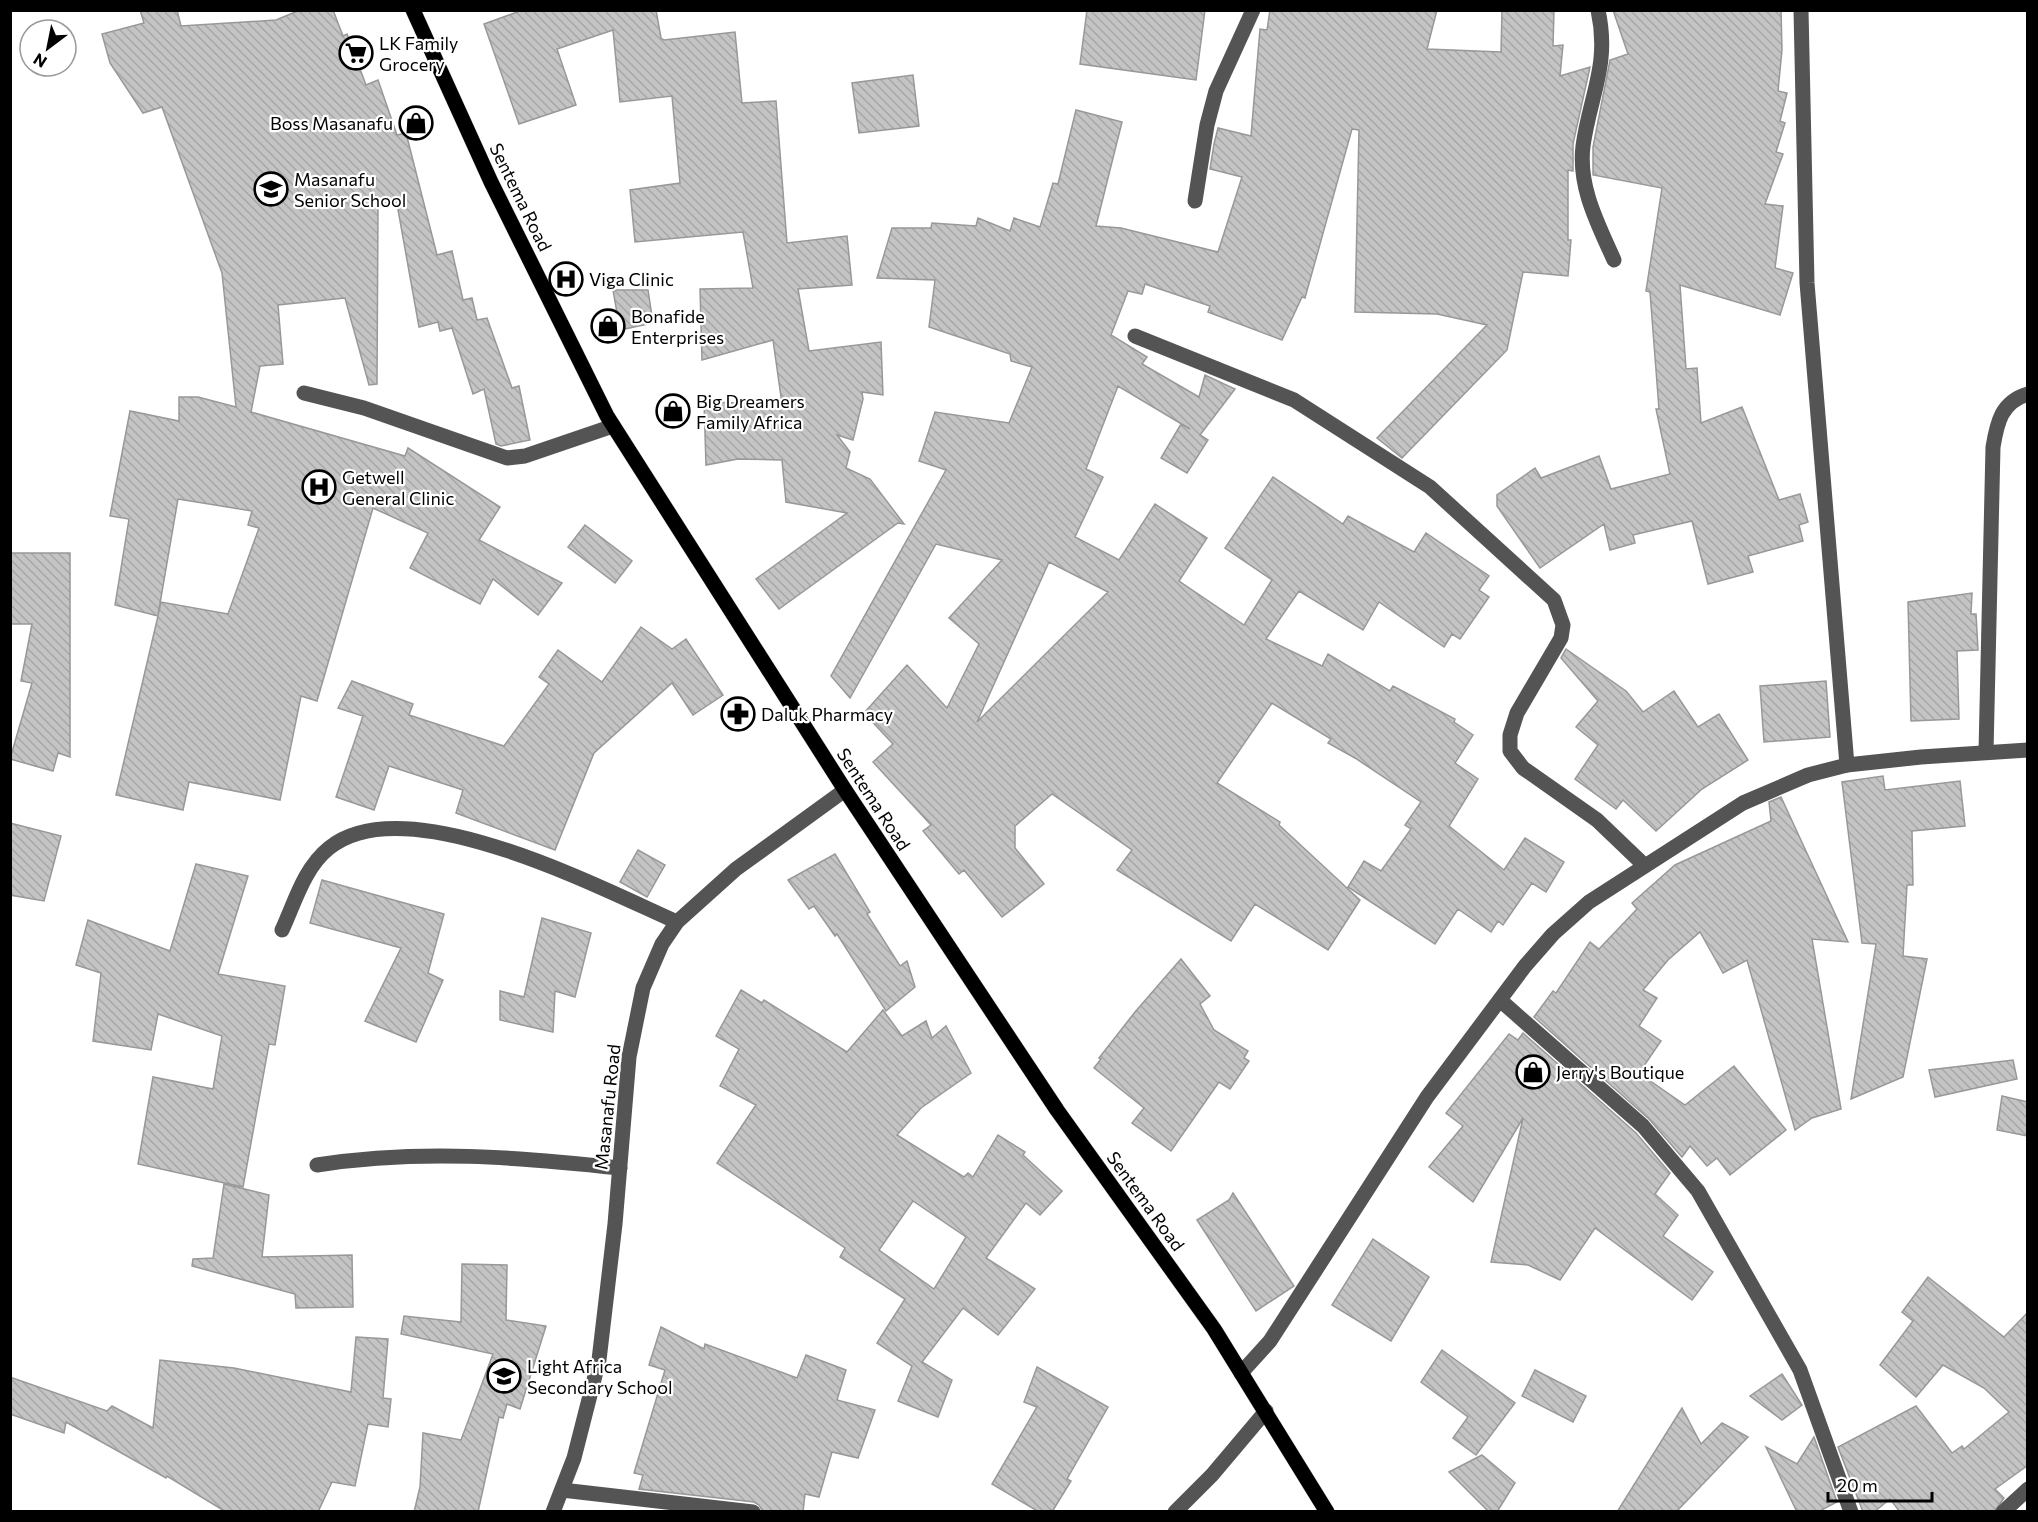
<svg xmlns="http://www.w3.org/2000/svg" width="2038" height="1522" font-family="Commissioner,sans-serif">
  <defs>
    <pattern id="building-back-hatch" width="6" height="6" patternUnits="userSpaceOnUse" patternTransform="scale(1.5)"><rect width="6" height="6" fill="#c4c4c4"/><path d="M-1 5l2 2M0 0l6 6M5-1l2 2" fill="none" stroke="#a7a7a7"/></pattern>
  </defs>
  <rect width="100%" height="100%" fill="#fff"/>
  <g fill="url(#building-back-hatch)" stroke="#989898" stroke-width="1.5" fill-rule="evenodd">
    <path d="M140,10H177L181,26L276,20L300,10H333L343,36L347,34L366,85L378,80L397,135L406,133L437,255L452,251L463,300L472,298L477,320L487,318L512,388L519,386L530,440L501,446L496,444L484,389L473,394L452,328L440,331L438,322L419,327L397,204L378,206L377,384L369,385L345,298L278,305L283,364L260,366L251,412L405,456L408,448L500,507L479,540L562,583L538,615L493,579L480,604L410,568L428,533L373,508L317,701L301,696L280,800L189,782L183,810L116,795L158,616L115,605L129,519L110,516L130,411L179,421V397H198L236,407L222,273L162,107L143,113L110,63L102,34L144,23ZM178,499L252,511L248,525L259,528L228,614L161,602L158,615Z"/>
    <polygon points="523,10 656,10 661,38 664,40 735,32 742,103 776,101 787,243 847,236 852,285 798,289 809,351 881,342 883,395 862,392 863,399 853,440 837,435 850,452 846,468 870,479 904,524 898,523 779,609 756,579 847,513 786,502 782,460 738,459 706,465 704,402 782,404 773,340 702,360 700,289 753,288 743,232 635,242 630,190 680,183 672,96 620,102 613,30 557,49 576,105 519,124 484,24"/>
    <polygon points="1087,10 1205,10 1196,80 1080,64"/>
    <path d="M1270,10H1437L1427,49L1501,52L1502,10H1554L1553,46L1563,45L1560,76L1590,67L1573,144V171L1568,170V240H1571L1568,276L1523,272L1507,350L1402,458L1377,438L1487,325L1437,314L1355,312L1359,130L1352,129L1305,298L1302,297L1282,340L1208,312L1210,306L1145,284L1142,294L1128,291L1111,335L1147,357L1142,364L1199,397L1205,375L1235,389L1200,435L1208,440L1187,473L1161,458L1181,424L1190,429L1118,386L1086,469L1103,477L1075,537L1119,560L1155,504L1207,538L1179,581L1244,625L1272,580L1225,548L1273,477L1343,524L1348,516L1414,552L1426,533L1489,576L1479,590L1489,597L1460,639L1452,634L1444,647L1379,602L1363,630L1299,591L1266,639L1322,666L1328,654L1390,691L1393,686L1455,719L1454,722L1473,735L1455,763L1478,779L1449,826L1504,870L1525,838L1564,862L1546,892L1532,883L1503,925L1498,921L1491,932L1458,909L1435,944L1348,887L1364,861L1381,871L1411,829L1405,825L1421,802L1355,758L1328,743L1331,739L1272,703L1217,783L1280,822L1279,825L1360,900L1328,950L1255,904L1231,941L1117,870L1132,850L1052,794L1015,826V848L1044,884L1002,917L964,870L959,874L923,831L931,825L873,762L893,744L864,713L907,665L947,708L979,644L949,618L1002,560L936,544L850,698L831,676L946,470L919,461L935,412L1009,423L1032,367L1011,361L1010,354L929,327L935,280L877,278L892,228H931L932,223L976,226L978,218L1010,231L1014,218L1040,227L1053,183L1058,184L1076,110L1122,122L1096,226L1121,228L1218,252L1242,177L1210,169L1214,144L1218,128L1251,136L1260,29L1267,30ZM1049,562L1108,592L977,722Z"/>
    <polygon points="1613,10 1781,10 1782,50 1778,91 1787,93 1780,121 1785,123 1776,152 1783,154 1765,204 1783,206 1775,268 1793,273 1780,315 1680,285 1686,369 1697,368 1701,423 1742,407 1779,500 1800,494 1808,522 1799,525 1803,541 1748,556 1753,572 1708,584 1692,521 1633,535 1635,543 1610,550 1604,524 1540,568 1497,506 1497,495 1535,468 1541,478 1599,456 1611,489 1670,474 1656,409 1659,409 1650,292 1646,291 1662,188 1593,175 1593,147 1610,60 1628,54"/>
    <polygon points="913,75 919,126 859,133 852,83"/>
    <polygon points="613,290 648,290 653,323 620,330"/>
    <polygon points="585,525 632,561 615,583 568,547"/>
    <polygon points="10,553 70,553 70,757 58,753 53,771 10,759 32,683 21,681 32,624 10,624"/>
    <polygon points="1972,593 1971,614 1976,614 1978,650 1957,651 1959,719 1911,721 1908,602"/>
    <polygon points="641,627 672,649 686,639 723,695 693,715 672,683 594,753 555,850 456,813 463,790 389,766 374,810 336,797 363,716 338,708 352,681 413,704 409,715 504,746 549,684 539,677 558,650 602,682"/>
    <polygon points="1566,649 1626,691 1643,712 1674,691 1698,727 1719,714 1748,760 1702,789 1656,831 1623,800 1616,809 1575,779 1598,745 1576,727 1598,701 1561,658"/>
    <polygon points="1826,681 1830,737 1764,742 1760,686"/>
    <polygon points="1883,776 1885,790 1960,781 1965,826 1912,831 1913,885 1907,885 1903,956 1927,959 1903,1077 1851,1099 1876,944 1862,943 1842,782"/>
    <polygon points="1781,797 1848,942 1812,939 1841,1109 1812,1118 1795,1130 1747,960 1723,973 1700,932 1668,960 1643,990 1657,998 1639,1026 1661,1041 1639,1073 1685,1105 1734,1066 1786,1130 1730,1175 1717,1158 1707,1166 1690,1146 1682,1157 1649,1119 1534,1017 1553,991 1556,993 1590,942 1599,949 1637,909 1632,903 1675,865 1771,821 1769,802"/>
    <polygon points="10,823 61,836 44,901 10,895"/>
    <polygon points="638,850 665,865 647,897 620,882"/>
    <polygon points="835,854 870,912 867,914 900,966 907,961 915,987 886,1011 837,934 835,936 814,906 809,909 788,880"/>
    <polygon points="196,864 248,876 218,974 285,986 275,1045 269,1044 243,1187 138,1164 153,1077 213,1089 222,1036 158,1014 151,1050 93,1041 101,973 76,965 88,920 170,951"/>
    <polygon points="322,880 444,914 428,973 443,980 416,1042 365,1021 401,948 310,923"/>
    <polygon points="542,918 591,933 575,997 555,991 553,1032 500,1020 500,991 524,997"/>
    <polygon points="1181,959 1210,996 1200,1004 1214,1030 1248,1051 1244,1058 1249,1061 1230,1089 1219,1082 1171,1151 1132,1123 1144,1108 1094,1068 1101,1059 1099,1058 1135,1012"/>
    <path d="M741,990L762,1003L764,1000L847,1052L883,1010L902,1036L926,1021L932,1038L946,1026L971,1073L921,1108L897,1135L964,1177L968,1173L973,1177L998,1135L1025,1152L1023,1155L1062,1191L1040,1215L1026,1203L986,1258L1035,1289L998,1335L963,1308L922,1362L952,1380L938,1417L898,1401L912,1366L877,1343L905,1299L840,1257L845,1248L717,1163L756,1105L720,1086L739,1049L716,1036ZM913,1201L966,1237L934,1289L879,1250Z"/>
    <polygon points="1523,1033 1636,1133 1670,1173 1655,1194 1678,1215 1663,1236 1713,1272 1692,1300 1595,1228 1560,1280 1528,1265 1491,1262 1523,1118 1473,1202 1429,1167 1463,1126 1446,1113 1509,1034 1518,1040"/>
    <polygon points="2013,1060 2017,1079 1935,1097 1929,1070"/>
    <polygon points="2002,1096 2028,1102 2028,1136 1997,1130"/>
    <polygon points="224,1184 269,1195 262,1257 352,1255 353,1307 296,1308 295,1294 192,1266 193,1259 213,1258"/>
    <polygon points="1233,1193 1294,1286 1256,1311 1197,1220 1229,1200"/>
    <polygon points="1373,1239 1429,1277 1391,1341 1332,1305"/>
    <polygon points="462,1264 507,1265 506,1320 546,1326 520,1409 507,1404 503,1418 499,1417 478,1512 414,1512 420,1487 423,1433 461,1440 493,1354 401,1334 404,1316 461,1322"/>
    <polygon points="1928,1277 2004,1337 2028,1312 2028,1465 1995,1489 2004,1498 1994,1512 1900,1512 1890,1499 1874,1512 1863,1512 1838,1447 1916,1406 1952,1453 1962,1446 1964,1449 2009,1412 1984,1388 1943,1365 1916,1397 1880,1365 1913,1321 1902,1312"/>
    <polygon points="661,1327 704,1349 705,1344 797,1378 806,1355 846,1370 837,1400 875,1410 858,1458 832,1452 819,1497 805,1494 803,1512 763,1512 759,1505 754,1502 639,1489 643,1475 634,1473 665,1370 649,1365"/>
    <polygon points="356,1337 388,1339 383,1398 391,1399 388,1427 368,1424 355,1486 332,1482 318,1512 226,1512 167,1476 166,1478 66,1422 64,1433 10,1414 10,1377 107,1411 112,1406 153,1428 160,1360 234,1368 351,1392"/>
    <polygon points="1442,1350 1515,1403 1476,1455 1453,1438 1468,1417 1421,1382"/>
    <polygon points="1037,1367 1108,1407 1067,1479 1071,1481 1052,1512 1039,1512 992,1484 1037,1407 1024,1402"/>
    <polygon points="1535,1370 1586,1396 1573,1422 1522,1396"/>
    <polygon points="1782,1374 1802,1405 1782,1420 1750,1396"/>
    <polygon points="1682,1408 1701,1444 1722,1423 1748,1437 1676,1512 1617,1512"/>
    <polygon points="1814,1437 1837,1502 1818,1512 1797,1512 1766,1447 1797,1464"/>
    <polygon points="1482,1455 1515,1483 1497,1512 1489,1512 1449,1472"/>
  </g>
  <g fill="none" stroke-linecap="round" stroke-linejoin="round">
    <g stroke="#dbdbdb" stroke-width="16">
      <polyline id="major" points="413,10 491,182 607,416 845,790 1057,1110 1214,1329 1327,1512"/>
    </g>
    <g stroke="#545454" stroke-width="15">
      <path d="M1598,10C1610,65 1590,95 1583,146C1578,187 1598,224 1614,260"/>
      <polyline points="1801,10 1807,283 1847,765"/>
      <polyline points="1195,201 1207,125 1216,91 1253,10"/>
      <polyline points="1135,336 1294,400 1430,487 1554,600 1563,625 1561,638 1517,713 1510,735 1510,751 1523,768 1597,820 1644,865"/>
      <polyline points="304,393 364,408 507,458 525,456 613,426"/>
      <path d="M1986,752L1993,447C1997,423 2001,402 2028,394"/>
      <path d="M282,930C295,902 304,868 329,848C405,786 600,888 677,922"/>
      <polyline points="1500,1000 1643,1126 1698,1191 1800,1370 1851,1512"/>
      <path d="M317,1165C419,1149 519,1157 620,1168"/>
      <polyline points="1241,1373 1270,1341 1427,1097 1525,966 1553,934 1589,902 1743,803 1808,775 1847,765 1921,757 2028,750"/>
      <polyline points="562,1490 753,1512"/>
      <polyline points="553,1512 574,1458 599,1360 615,1224 629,1057 643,988 662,944 677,922 736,869 845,790"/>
      <polyline points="1175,1512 1212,1475 1266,1411"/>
      <polyline points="2003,1512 2028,1489"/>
    </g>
    <use href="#major" stroke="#000" stroke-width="15"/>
  </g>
  <defs>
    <g id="supermarket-ring" transform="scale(1.725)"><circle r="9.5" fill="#fff" stroke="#000" stroke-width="1.5"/><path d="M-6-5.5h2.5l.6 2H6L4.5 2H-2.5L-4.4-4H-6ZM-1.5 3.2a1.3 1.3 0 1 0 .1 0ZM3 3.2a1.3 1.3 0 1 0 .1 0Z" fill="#000"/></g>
    <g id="shop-ring" transform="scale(1.725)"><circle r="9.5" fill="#fff" stroke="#000" stroke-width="1.5"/><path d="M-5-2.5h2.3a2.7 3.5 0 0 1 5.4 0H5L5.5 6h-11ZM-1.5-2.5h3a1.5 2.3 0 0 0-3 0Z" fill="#000"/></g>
    <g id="school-ring" transform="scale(1.725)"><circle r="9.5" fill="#fff" stroke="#000" stroke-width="1.5"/><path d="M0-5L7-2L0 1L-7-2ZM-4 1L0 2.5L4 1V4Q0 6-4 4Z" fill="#000"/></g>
    <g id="hospital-ring" transform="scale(1.725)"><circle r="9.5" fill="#fff" stroke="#000" stroke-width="1.5"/><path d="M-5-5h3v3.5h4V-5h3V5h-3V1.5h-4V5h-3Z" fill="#000"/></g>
    <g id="pharmacy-ring" transform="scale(1.725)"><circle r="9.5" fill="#fff" stroke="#000" stroke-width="1.5"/><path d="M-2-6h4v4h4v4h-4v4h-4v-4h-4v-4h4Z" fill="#000"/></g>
  </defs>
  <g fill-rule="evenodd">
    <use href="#supermarket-ring" x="356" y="53"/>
    <use href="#shop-ring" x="416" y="123"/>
    <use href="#school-ring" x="271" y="189"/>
    <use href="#hospital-ring" x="566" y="279"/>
    <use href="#shop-ring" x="608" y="326"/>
    <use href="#shop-ring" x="673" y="411"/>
    <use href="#hospital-ring" x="319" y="487"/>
    <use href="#pharmacy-ring" x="738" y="714"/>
    <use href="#shop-ring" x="1533" y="1072"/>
    <use href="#school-ring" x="504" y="1376"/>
  </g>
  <g text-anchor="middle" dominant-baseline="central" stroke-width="4.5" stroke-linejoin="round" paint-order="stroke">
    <g font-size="18" fill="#000" stroke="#fff" text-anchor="start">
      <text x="379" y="43">LK Family<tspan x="379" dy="21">Grocery</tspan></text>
      <text x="393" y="123" text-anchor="end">Boss Masanafu</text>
      <text x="294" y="179">Masanafu<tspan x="294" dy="21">Senior School</tspan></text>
      <text x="589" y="279">Viga Clinic</text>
      <text x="631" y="316">Bonafide<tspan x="631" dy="21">Enterprises</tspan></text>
      <text x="696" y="401">Big Dreamers<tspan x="696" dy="21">Family Africa</tspan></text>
      <text x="342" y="477">Getwell<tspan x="342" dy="21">General Clinic</tspan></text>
      <text x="761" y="714">Daluk Pharmacy</text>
      <text x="1556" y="1072">Jerry's Boutique</text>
      <text x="527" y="1366">Light Africa<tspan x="527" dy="21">Secondary School</tspan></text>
    </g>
    <g font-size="18" fill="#000" stroke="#fff">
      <text transform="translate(521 197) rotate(64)">Sentema Road</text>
      <text transform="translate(874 799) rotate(57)">Sentema Road</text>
      <text transform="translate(607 1107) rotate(-84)">Masanafu Road</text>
      <text transform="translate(1146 1201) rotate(54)">Sentema Road</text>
    </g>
  </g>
  <rect width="2038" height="1522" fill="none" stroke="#000000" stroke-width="24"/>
  <g transform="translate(48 48) rotate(212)"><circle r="28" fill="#ffffff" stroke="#999999" stroke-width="1.5"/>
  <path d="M0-4.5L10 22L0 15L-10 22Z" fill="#000000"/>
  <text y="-9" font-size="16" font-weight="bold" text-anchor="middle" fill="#000000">N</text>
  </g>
  <path d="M1828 1492v9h104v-9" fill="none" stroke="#000000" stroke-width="3"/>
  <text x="1837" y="1492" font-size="18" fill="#000000" stroke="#ffffff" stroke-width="4.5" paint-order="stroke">20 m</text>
</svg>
